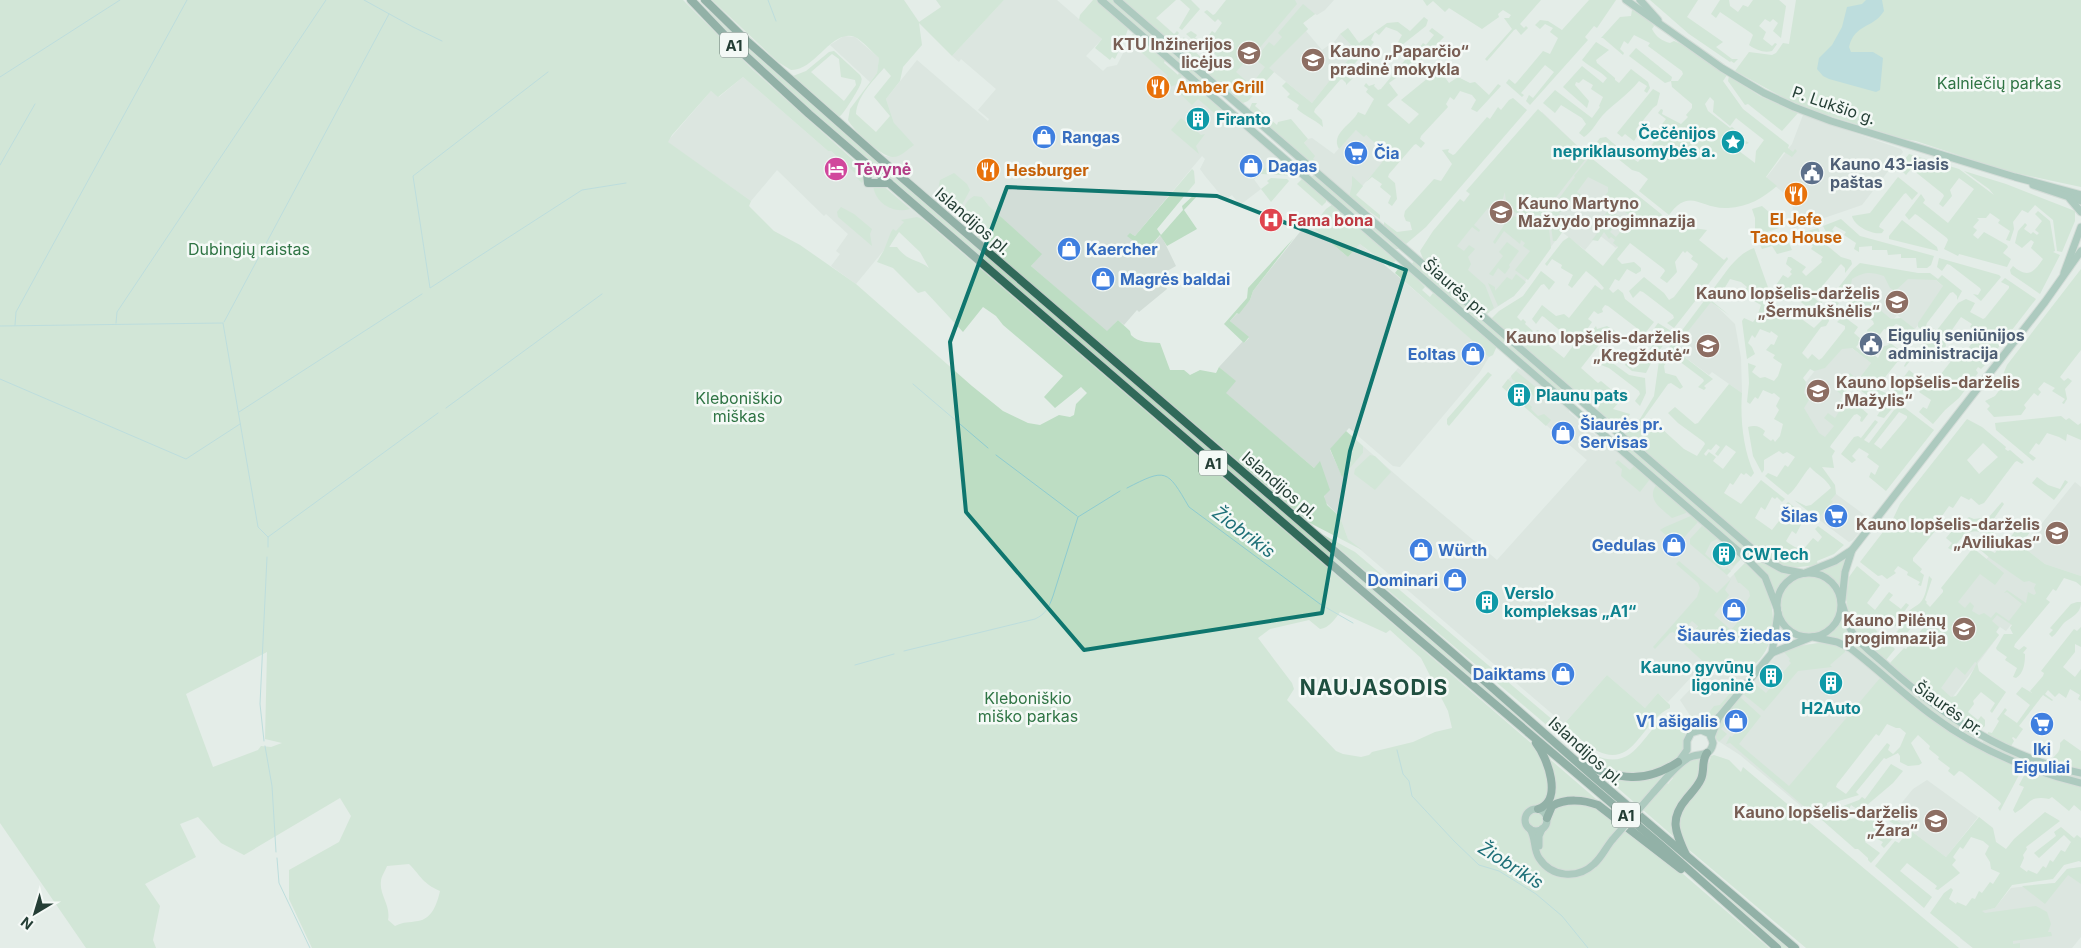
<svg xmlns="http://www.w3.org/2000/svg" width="2081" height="948" font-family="Inter,sans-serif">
  <rect width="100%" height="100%" fill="#e4ede8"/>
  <g fill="#d2ddd7">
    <polygon points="1004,0 1057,0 1102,39 1086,56 1103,71 1107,67 1117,65 1133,34 1165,59 1164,63 1178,75 1180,71 1281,159 1253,178 1261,189 1240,205 1232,195 1225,200 1205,176 1200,169 1205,159 1202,156 1135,236 1130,233 1146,251 1161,235 1176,266 1160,275 1167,289 1139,312 1137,310 1124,325 1118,320 1107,332 1031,266 1041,254 989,206 982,197 964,206 963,209 963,217 969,230 885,156 892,157 894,123 886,99 917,60 988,121 989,119 978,110 996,89 961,59 959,62 952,56"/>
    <polygon points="1237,0 1334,0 1325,10 1317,15 1315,14 1302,24 1308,29 1306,31 1322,50 1335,41 1340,34 1357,51 1338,70 1312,103 1274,72 1249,100 1210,65 1217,56 1210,50"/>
    <polygon points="844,36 855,37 879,58 877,73 870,82 830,45"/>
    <polygon points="743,77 828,151 831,151 857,175 862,182 860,166 924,220 914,221 898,231 889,248 884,250 856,284 831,266 840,254 836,251 848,234 826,214 824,216 777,170 751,201 667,142 711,91 719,97"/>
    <polygon points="1542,112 1588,156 1661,214 1626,235 1616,248 1598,234 1585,250 1562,232 1514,296 1491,311 1434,238 1470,194"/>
    <polygon points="1803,115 1901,149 1903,152 1862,205 1792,229 1793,201 1766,178 1792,144"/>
    <polygon points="1356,130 1366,135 1389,155 1351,199 1296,152 1308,139 1312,138 1334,154"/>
    <polygon points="1307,223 1348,257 1360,244 1482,348 1481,351 1489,357 1480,372 1400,467 1393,466 1349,428 1330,450 1342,476 1363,453 1363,446 1404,482 1497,560 1587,460 1502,387 1518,368 1534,378 1545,390 1557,398 1569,409 1569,412 1601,440 1604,439 1632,465 1687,510 1740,560 1727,575 1730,578 1746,562 1762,578 1732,635 1707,615 1685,641 1708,666 1697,671 1668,702 1658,693 1645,708 1607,675 1564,724 1348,539 1340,517 1325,502 1320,462 1314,468 1225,393 1235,381 1219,367 1243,341 1244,343 1249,338 1230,321 1250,300 1253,291"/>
    <polygon points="1860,265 1930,275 1946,289 1915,329 1897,315 1888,326 1841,289"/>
    <polygon points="1711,301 1735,324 1741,358 1742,393 1712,372 1709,375 1674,349"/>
    <polygon points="1840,339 1871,363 1858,380 1850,374 1837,390 1843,396 1840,400 1851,409 1823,443 1810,426 1798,392"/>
    <polygon points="2075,482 2081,487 2081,576 2045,564 2023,547"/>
    <polygon points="1836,494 1870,519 1853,540 1849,542 1818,519 1832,501 1831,500"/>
    <polygon points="1989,556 2008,556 2043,584 2006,631 2000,627 1996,632 1999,635 1949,702 1903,663"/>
    <polygon points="1819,643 1828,643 1845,649 1856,656 1883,680 1812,795 1802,807 1740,755 1715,739 1732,706 1775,657 1802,645"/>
    <polygon points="1704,675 1748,676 1739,687 1702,725 1699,726 1695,723 1680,700"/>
    <polygon points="1927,780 1978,817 1946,857 1891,816 1913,789"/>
    <polygon points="2081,867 2081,937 2072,948 1973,948 1960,938 1981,911 1995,908 2011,888 2055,883 2067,869"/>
  </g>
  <g fill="#bdddc3" fill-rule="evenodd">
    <path d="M0,0H683L753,70L860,166L865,177L862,183L856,177L857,175L831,151H828L743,77L718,97L711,91L672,135L668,142L751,201L749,206L774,231L800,245L856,284L972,386L1003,411L1028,423L1040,425L1059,415L1070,417L1074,415L1076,404L1087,393L1081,387L1055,408L1044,397L1063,376L1003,325L996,316L983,307L963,332L925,291L918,293L893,268L877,262L884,250L891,232L893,229L896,231L904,222L901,220L917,217L924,220L1769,948H312L289,899V870L339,842L351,816L340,798L244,855L221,843L198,817L180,824L196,857L145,884L160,906L153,940L156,948H86L0,823ZM899,232L920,252L929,268C918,259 908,262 897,247H889ZM1340,612L1386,633L1390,630L1421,658L1448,711L1452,728L1435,732L1413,742L1372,752L1369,755L1361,757L1343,754L1336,751L1287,700L1294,689L1292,683L1258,638L1270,629L1309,620L1320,629C1329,628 1335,619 1340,612ZM267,652L265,739L282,743L271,747L261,746L258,750L213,767L186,694ZM409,864C422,877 422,883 440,891C437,904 432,919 418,921C408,923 405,921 395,926L388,920C391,905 379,895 381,881C381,877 385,871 387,866Z"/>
    <path d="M712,0H904L919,22L941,7L936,0H1004L952,56L919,23L922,45L903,67L900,81L886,99L894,123L914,145C908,149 901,157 893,157C883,158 853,130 848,120L850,109L877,73L879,58C872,52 863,41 855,37C832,28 815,71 791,70L778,62ZM884,68L891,76L874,97L890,116L876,132L856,114C857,96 873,81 884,68Z"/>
    <polygon points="1093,0 1097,0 1128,29 1124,40 1115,59 1112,57 1110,60 1095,48 1102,39 1079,20 1080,15"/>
    <polygon points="1105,0 1113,0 1214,88 1215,90 1212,92"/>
    <polygon points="1121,0 1176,0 1156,18 1174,34 1177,31 1179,33 1173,41 1168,40"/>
    <polygon points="1180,0 1191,0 1200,9 1182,30 1179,28 1190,9"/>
    <polygon points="1226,0 1295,0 1297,4 1245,65 1243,64 1236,72 1251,85 1265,67 1255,59 1269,42 1274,46 1282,37 1278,33 1303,4 1315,14 1303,23 1308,29 1269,68 1274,72 1248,101 1243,103 1238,101 1178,49 1177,46 1184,37 1185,39 1184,42 1210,65 1217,56 1208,48 1203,49 1186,34 1191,31 1197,35 1195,38 1204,42 1212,31 1215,33 1222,23 1218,19 1215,22 1204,12 1207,10 1213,15 1215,14"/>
    <polygon points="1423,0 1541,0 1520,24 1524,28 1526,26 1528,28 1521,35 1516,29 1514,30 1487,61 1485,59 1512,29 1504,18 1509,18 1511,15 1503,10 1498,14 1499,17 1482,29 1449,8 1445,12 1433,1 1427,6"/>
    <polygon points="1589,0 1616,0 1597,28 1594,26 1585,37 1588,40 1530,105 1526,101 1529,95 1533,98 1554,72 1545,65 1521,93 1524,95 1522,97 1506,83 1509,79 1515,84 1517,82 1543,51 1550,54 1558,38 1550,32 1553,28 1545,24 1540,29 1535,25 1540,20 1548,21 1562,30"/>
    <polygon points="1650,0 1698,0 1687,17 1723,42 1716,47 1732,59 1738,59 1734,63 1731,61 1730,62 1689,34"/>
    <path d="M1720,0H1729L1730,6L1738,12L1743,5L1748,7L1753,0H1779L1786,6L1781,38L1773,31L1778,23L1773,19L1770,22L1765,19L1759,26L1766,32L1763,39L1772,46L1775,43L1777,44L1772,51C1764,53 1756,50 1749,45L1753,35L1751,33L1720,12L1716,18L1711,14Z"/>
    <polygon points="1796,0 2081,0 2081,187 2006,171 1916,141 1904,139 1814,111 1786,99 1735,71 1749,52 1772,55 1776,53 1783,43 1789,44"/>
    <polygon points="711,9 748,46 834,124 1791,948 1780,948 840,137 741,48 707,14"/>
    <path d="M1632,10L1647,18L1654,26L1652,29C1656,37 1662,41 1670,43L1674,41L1681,44L1727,75L1723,81L1743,109L1789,145L1788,148L1793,152L1795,149L1797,151L1792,157L1784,152L1766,177L1777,186C1763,198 1748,207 1728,208C1701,210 1690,186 1669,215L1639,191L1648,179L1639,172L1632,170L1597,142L1600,138L1606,137L1627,155L1638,162L1654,142L1651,139L1666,119L1658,113L1661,109L1663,110L1662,114L1681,124L1688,117L1686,115L1692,108V104L1672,87L1671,81H1678L1683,74L1682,71L1648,46L1650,43L1634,35L1628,44L1624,41L1620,49L1624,53L1623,55L1603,38H1601L1620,17L1631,16ZM1710,97L1714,101L1713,112L1730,126L1736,118L1764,140L1756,151L1755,163L1735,148L1749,143L1743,139L1744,136L1732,127L1730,128L1708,111L1705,104Z"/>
    <path d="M1424,17L1428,20L1426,26L1402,45L1397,44L1402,35L1397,31L1386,27L1379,35L1375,32L1371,40L1374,42L1347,72L1346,75L1350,79L1353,78L1346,85V83L1342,79L1340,80L1315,109L1314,112L1322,120L1323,127C1314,119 1305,116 1297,109L1299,105L1287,97L1290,94L1282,86L1286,82L1312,103L1338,70L1357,51L1340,34L1348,28L1359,43L1387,23L1398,22L1410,31Z"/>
    <path d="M1432,28L1444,37L1435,46V49L1421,60L1419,57L1408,65L1410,68L1389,83L1398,95L1387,105L1409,124L1419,114L1401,100L1439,69L1449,83L1458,77L1470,83L1475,82L1489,95L1498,84L1501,86L1477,112L1471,109L1476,100L1472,95L1460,91L1454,100L1450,97L1446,104L1448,107L1421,136L1420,139L1425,143L1421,148L1416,144L1414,145L1389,174L1388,177L1395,183L1397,199L1392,206L1388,203L1391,196L1380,187L1382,184L1372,177L1366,182L1388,155L1366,135L1364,137L1356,130L1339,149C1330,133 1353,124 1358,112L1365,115L1374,99L1366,92L1368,89L1364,86L1366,83L1369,86L1375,84L1374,86L1378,90L1381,89L1405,60L1406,58L1401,53L1404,49L1415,54L1423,43L1426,45L1434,35L1429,31Z"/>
    <polygon points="1133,34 1138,38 1135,42 1142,48 1146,44 1165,59 1164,63 1178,75 1180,71 1183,74 1176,85 1169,87 1163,82 1168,76 1132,44 1130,37"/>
    <path d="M1596,42L1609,50L1596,60L1597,63L1615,78V80L1619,83L1631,69L1648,82L1650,88L1647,93L1644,91L1647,86L1639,81C1628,95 1614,103 1602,116C1596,123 1592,132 1584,137L1579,133L1586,124L1582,118L1561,105L1555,113L1543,103L1555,90L1592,118L1600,107L1599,106L1603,97L1591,89L1593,85L1583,79L1579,83L1576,82L1575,85L1589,101L1587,108L1563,87L1582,66L1603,83L1607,78C1599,70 1590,67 1582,60Z"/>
    <polygon points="1636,48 1672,77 1671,81 1665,83 1629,56"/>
    <path d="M834,51L860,75C862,79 862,78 861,83C859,89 843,115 839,117L793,76L806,71L829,52ZM832,54L839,59L841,77L855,80L856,85L844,101L811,72Z"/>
    <polygon points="1729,76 1760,96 1798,113 1782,131 1748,104 1745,105 1728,81"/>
    <polygon points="1189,79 1227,112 1222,120 1198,99 1192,105 1177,91 1185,80"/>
    <polygon points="1653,89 1660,93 1657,105 1653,108 1636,129 1637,136 1634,141 1625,134 1622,137 1617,133"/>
    <polygon points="1513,98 1527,110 1426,227 1406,244 1403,243 1384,228 1384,222 1397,232 1412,230 1410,222 1406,221 1404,216 1405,211 1434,179 1441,181 1452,164 1442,150 1449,149 1448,152 1453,155 1455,154 1487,117 1490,119 1498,107 1501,110 1509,100"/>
    <polygon points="1252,103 1257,103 1255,106 1277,125 1278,122 1291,119 1308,139 1304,143 1315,156 1313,159 1317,162 1314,166 1249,110"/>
    <path d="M1538,109L1588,156L1547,209L1551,248L1528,280L1515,270L1530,251L1523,246L1525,243L1521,240L1520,244L1504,231L1495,244L1493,242L1510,216L1525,218L1533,214C1517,218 1505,209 1505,192L1502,201L1508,213L1503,220L1488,208L1474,225L1480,230L1479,232L1472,227L1457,246L1464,251L1469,245L1475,249L1468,257L1471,264L1468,270L1485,285L1494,308L1486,315L1424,261L1420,251L1433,231L1460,199L1464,202L1470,194L1466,191Z"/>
    <polygon points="1181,118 1201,135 1205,134 1196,146 1199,154 1171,130"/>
    <polygon points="1909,154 1959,169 1994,195 1989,189 1964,171 2006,184 2075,211 2075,221 2062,252 2057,251 2053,220 2035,205 2028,213 2022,210 2013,222 2014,229 2010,241 2006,240 2010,231 1998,223 2000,220 1990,213 1986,218 1977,218 1979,220 1973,227 1977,230 1973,235 1978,239 1984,232 2007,245 2008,247 2003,253 2011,259 2007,267 1959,254 1958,256 1944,249 1948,240 1947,238 1917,215 1915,214 1909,220 1905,215 1921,194 1925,200 1923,203 1948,223 1974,189 1959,178 1950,190 1952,196 1943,207 1939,204 1944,196 1943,194 1913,170 1911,169 1906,175 1902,171 1904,168 1898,168"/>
    <polygon points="1590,157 1661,214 1664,217 1663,222 1669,227 1671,225 1670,222 1673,220 1680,226 1707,230 1699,240 1724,260 1727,257 1728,259 1674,328 1667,323 1674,318 1673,315 1643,292 1640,291 1633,298 1629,291 1644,277 1664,293 1669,300 1674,297 1697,267 1698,264 1691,259 1693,256 1687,251 1685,253 1683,251 1675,262 1677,272 1667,283 1660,278 1665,271 1664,269 1630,243 1617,259 1622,264 1634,262 1641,268 1641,271 1636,274 1627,269 1619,281 1615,279 1609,289 1613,293 1618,289 1623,293 1625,299 1654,322 1638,342 1634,338 1639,331 1638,329 1608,306 1605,305 1602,309 1603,312 1598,314 1594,311 1588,319 1592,322 1588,328 1592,331 1596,326 1597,329 1607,326 1620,334 1614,342 1608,335 1606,336 1581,368 1598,383 1601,381 1613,391 1611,395 1619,402 1613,409 1630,414 1621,430 1618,430 1597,409 1599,407 1592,401 1589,403 1579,396 1491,319 1499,311 1523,296 1541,271 1555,282 1549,290 1544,284 1541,285 1517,317 1521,321 1523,319 1526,322 1525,324 1534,332 1538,330 1552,342 1549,346 1564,358 1575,343 1544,317 1542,316 1536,324 1532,319 1542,305 1556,316 1564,314 1569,318 1595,285 1602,290 1604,288 1597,280 1586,271 1572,288 1568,285 1573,275 1561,268 1562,265 1552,259 1547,266 1545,264 1563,241 1569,237 1603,266 1618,247 1613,243 1615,240 1611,237 1609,239 1604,232 1598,241 1592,240 1605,223 1601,220 1609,209 1621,218 1610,232 1616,237 1632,217 1625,212 1626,211 1607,198 1597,211 1594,208 1608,192 1608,187 1588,177 1577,192 1583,196 1581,198 1575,194 1559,214 1568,224 1556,241 1553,241 1549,212 1575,177 1574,176"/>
    <polygon points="1277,159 1281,159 1298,176 1261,174 1254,179 1253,178"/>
    <polygon points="1192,169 1194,171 1195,183 1157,229 1161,235 1183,210 1182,206 1196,193 1199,194 1184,210 1197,229 1167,246 1160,235 1146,251 1127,236 1130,233 1135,236"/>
    <path d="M954,173L967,184L970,190L958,212C948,203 935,196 940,180Z"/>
    <path d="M1315,175L1399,247V249H1396C1368,224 1338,202 1310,177Z"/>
    <polygon points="1352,176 1363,186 1356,195 1380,215 1380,219 1349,197 1352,185"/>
    <path d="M1898,177L1918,193L1912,200L1906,193L1904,194L1880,224L1879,227L1884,230L1882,233C1872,235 1854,226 1852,216L1870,213Z"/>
    <polygon points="1271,178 1287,179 1289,181 1271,202 1261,189 1269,183 1267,181"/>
    <polygon points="1303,178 1326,198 1326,202 1322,206 1297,184"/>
    <path d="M873,184L882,185L910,209C893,214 874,203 873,184Z"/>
    <path d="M974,196L982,197L989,206L1042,254L1031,266L1107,331L1118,320L1130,331L1131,335C1138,343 1150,342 1160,343L1170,370H1184L1190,375L1200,370L1216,373L1219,367L1236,381L1226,393L1314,468L1320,461L1330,490L1324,496L1327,505L1340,517L1348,539L1362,550L1310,523L969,230C962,217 960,204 974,196Z"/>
    <polygon points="1333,204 1396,260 1390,267 1360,244 1348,257 1312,227 1326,209"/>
    <polygon points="1762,206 1785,226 1755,236 1755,218 1752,209"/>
    <polygon points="841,207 854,214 872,229 870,234 872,246 838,217 837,212"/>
    <path d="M2038,211L2050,221L2055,251L2053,252L2060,255L2040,294L2011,274L2010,270L2013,266C2028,279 2034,272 2043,259L2031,248L2034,242L2031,240L2022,248L2015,243L2018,231L2025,223L2027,225L2024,229L2031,234L2033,232L2037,235L2039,233L2035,230L2042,221L2035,214Z"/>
    <polygon points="1841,219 1860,236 1934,256 1931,265 1927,268 1917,268 1916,258 1901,258 1901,254 1888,255 1887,250 1872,250 1872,246 1859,247 1859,252 1854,249 1856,243 1844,235 1846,232 1835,226 1832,230 1834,231 1828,236 1823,226"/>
    <polygon points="1902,220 1937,247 1938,251 1889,239 1889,236"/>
    <path d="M1818,228L1825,241L1824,243L1841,257L1851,260L1852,264L1845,273V268L1841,264L1839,266L1815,295L1814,298L1819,302L1824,300L1818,307L1828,315L1829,321L1826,326L1821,327L1802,353L1808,359L1812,354L1819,360L1822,358L1845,329V326L1837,322L1843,316L1858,327L1854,333L1862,340L1856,347L1860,350L1863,346L1878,358L1884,346L1889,345L1886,341L1888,337H1890L1888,341L1898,349L1904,346L1915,355L1905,367L1904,366L1908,359L1904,355L1902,356L1878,386L1877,389L1890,395V399L1896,404L1884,418L1877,416L1882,408L1881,406L1851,383L1848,382L1844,386L1847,390L1843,396L1837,391L1850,373L1858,380L1871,363L1852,348L1842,349L1825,368L1814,371L1810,369L1803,378L1806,382L1804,393L1809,400L1804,408L1819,433L1825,437L1834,426L1824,418L1828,413L1835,418L1840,410V400L1851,409L1859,406L1868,414L1862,422L1860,421L1861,417L1857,414L1854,415L1831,445L1830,447L1835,451L1832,456L1834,468L1822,467L1835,485L1836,494L1831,500L1833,501L1818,519L1794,500L1806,506L1811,505L1831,488C1826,478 1817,475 1810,467C1802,476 1797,488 1788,495L1765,476L1768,473L1777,477L1785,465L1788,467L1795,457L1787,452L1783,454L1779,451L1764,460V470L1762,473L1753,456L1748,427C1756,425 1759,426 1765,431L1763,435L1771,441L1773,439L1775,442L1780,436L1783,424L1774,419L1779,410L1776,406L1780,398L1774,393L1772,394L1763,390L1758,399L1755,397L1750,404L1747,402L1749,383L1748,363L1756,366L1752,372L1760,378L1765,377L1774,381L1778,376L1782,364L1773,358L1775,355L1766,350L1771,344L1774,345L1778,336L1771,331L1770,333L1760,329L1755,338L1752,335L1748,343L1752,347L1755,354L1747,359L1742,321L1744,318L1753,322L1757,317L1761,305L1752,300L1754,296L1745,290L1747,287L1741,282L1730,279L1724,289L1721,287L1717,294L1721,298L1724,297L1722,300L1715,295L1713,289C1726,273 1735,255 1754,248L1775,307L1772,317L1783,318L1792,312L1814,328L1822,320L1821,318L1792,295L1789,294L1783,301L1777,295L1774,288L1783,275L1788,278L1792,274L1790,272L1792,269L1786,264L1788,257H1791L1806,267L1802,272L1806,276L1822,262L1821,260L1823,257L1811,249L1813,246L1802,239L1796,244L1793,235Z"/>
    <polygon points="1294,238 1253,291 1250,300 1239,314 1237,313 1230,321 1249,337 1244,343 1224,324 1247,298 1248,288"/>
    <polygon points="1787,238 1792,250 1777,254 1772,246 1762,249 1760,245"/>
    <polygon points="1507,242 1519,251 1509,265 1510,267 1505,274 1498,268 1493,276 1489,274 1503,256 1499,252"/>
    <polygon points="1939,258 1999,275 2001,277 1981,301 1973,294 1978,295 1981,290 1980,288 1950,265 1947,264 1942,271 1937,267"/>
    <polygon points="1414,261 1505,339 1504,342 1502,342 1411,265"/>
    <path d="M1860,263L1918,273H1930L1938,279L1942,275L1962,291L1957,300V296L1953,292L1950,293L1927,323L1926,326L1931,330L1935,328L1928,333L1918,327V323L1943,286L1936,280L1908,279L1895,291L1890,288L1884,276C1871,272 1865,271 1852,279L1851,284L1853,290L1861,298L1867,299L1891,319L1901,318L1929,340L1931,344L1936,336L1945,342L1946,346L1933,362L1924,358L1930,351L1929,348L1899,325L1896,324L1889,330L1884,329L1878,337V340L1868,333L1867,330L1874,324L1873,321L1843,298L1841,297L1837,302L1839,303L1837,306L1831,301V297L1853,269Z"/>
    <polygon points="1401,265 1404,265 1425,287 1422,290 1430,297 1433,293 1449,304 1497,346 1493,355 1489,357 1481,351 1481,348 1395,273"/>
    <polygon points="2081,269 2081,350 2060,377 2064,381 2068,378 2072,381 2065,389 2067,399 2064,404 2062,403 2065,399 2052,391 2055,388 2044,382 2038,389 2041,392 2038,396 2034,393 2024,405 2026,408 2021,415 1994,417 1987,409 1990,406 1985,401 1995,396 2001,388 1999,384 2007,365"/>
    <polygon points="1516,274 1526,282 1514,296 1498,306 1488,283 1495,287 1495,291 1507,277 1512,280"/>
    <polygon points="2005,278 2036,299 1988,361 1969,347 1974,341 1978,344 1982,335 1970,327 1972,324 1961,317 1947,337 1937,330 1958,303 1966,299 1975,303 1970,312 1983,319 1985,318 2009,288 2009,286 2001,282"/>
    <path d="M1707,297L1729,315L1711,302L1674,349L1713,379L1704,386L1706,388L1704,390L1698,387L1704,381L1703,379L1671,355L1664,366L1665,373L1676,376L1683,387L1680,389L1671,383L1668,384L1643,419L1644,422L1662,429L1684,449L1697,456L1705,444L1704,442L1678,423L1668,413L1675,407L1695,424L1698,423L1729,384L1742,393C1740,418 1743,450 1754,473L1751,477L1746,473L1744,475L1741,473L1733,485L1730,483L1724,493L1741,504L1761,480L1785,499L1782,502L1777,497L1775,499L1772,497L1765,510L1761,507L1755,518L1772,530L1786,512L1782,508L1788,502L1814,523L1813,525L1808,521L1806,523L1803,521L1796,534L1792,531L1786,541C1791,546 1797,547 1802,551L1813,538L1818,542L1822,537L1815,529L1818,526L1844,545L1834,554L1817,561L1818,565L1789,568L1769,559L1625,435L1626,431L1628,432L1640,419L1654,396L1659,361ZM1716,444L1720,447L1715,454L1718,456L1726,445L1736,452L1723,469L1713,461L1716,457L1709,452L1706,456L1704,454L1708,449L1711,450Z"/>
    <polygon points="1658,323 1671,331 1672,334 1654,357 1646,373 1632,371 1625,365 1626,363 1633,369 1636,367 1659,337 1659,335 1653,330"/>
    <polygon points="1510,346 1513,346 1565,391 1560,394 1508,348"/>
    <polygon points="1962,347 1985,365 1981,369 1978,367 1976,370 1978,373 1959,398 1945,410 1933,424 1919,412 1923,407 1927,409 1931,400 1919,392 1921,389 1910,383 1900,399 1892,393 1909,370 1928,385 1934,383"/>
    <polygon points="1607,359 1629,375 1645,378 1646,393 1640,406 1635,401 1640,394 1639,391 1609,368 1601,365"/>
    <polygon points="1516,371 1544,394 1539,400 1512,379 1511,376"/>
    <polygon points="1488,372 1492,375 1490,377 1449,426 1447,424 1447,419"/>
    <polygon points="1508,379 1513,384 1509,390 1525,404 1527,402 1532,407 1531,409 1538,416 1544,414 1551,420 1546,426 1502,387"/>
    <path d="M1900,407L1905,408L1934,430L1886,491L1869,477L1871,472L1875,475L1879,466L1867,457L1869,454L1859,448L1852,456L1856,460L1852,463L1841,454L1854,437L1858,436L1861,438L1875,420L1878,422L1864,440L1869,443L1894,410ZM1899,412L1907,416V418L1881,449L1874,444Z"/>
    <polygon points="2061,416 2066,420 2069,418 2078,425 2081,423 2081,440 2067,434 2066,441 2059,437 2047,433 2039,445 2036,443 2029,453 2036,458 2033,461 1996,430 1995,423"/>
    <path d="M1967,419L1982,427L2006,447L2005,449L2008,451L2010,450L2024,462L2022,464L2017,461L2015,462L1984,503L1979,505L1971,498L1969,500L1961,496L1953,508L1949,506L1942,516L1945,519L1913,558V561L1922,569L1920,572L1924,575L1921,586L1918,585L1920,582L1907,575L1908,572L1898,566L1894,571L1896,573L1887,579L1882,575L1878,576L1860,562L1893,519L1900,504ZM1983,443L1998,457L1979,474L1967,460Z"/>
    <polygon points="1346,431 1363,446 1363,453 1342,477 1330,449"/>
    <polygon points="1620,441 1624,441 1766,564 1783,571 1794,573 1782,582 1775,596 1764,571 1619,444"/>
    <polygon points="1370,455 1375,456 1391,472 1375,490 1354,474 1355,469"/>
    <polygon points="1618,460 1630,470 1634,466 1650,479 1640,492 1621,476 1622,469 1615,463"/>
    <polygon points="2037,477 2048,485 2060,489 2065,480 2068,482 2054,500 2032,483"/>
    <path d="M1657,484L1687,510L1686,513L1672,518C1662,509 1645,499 1657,484Z"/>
    <path d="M2002,502L2004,504L1993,520L1999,524L1989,540L1987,535C1969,525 1962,537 1952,550L1948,548L1952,543L1946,538L1962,519L1964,521L1969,517L1974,519L1989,517Z"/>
    <polygon points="1693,515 1698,522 1677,545 1660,530 1665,527"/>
    <path d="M2024,519L2034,527L2021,544L2023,547L2045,564L2081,576V586L2076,582L2064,578L2056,591L2053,589L2046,599L2050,602L2015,644L2014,647L2019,650L2024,646L2027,648L2023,653L2025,654C2025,663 2024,673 2016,678L2013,677L2017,668L2005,660L2007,657L1997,650L1996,648L2004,634H2013L2010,628L2012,625L1997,615L1992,621L1999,627L1996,632L1999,635L1977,662L1979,671L2006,692L1992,713L1990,711L1995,703L1981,692L1973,701L1974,704L1968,712L1978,720L1981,716L1985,720V726L1979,731L1946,711L1890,665V663L1904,648L1906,649L1927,623L1914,612L1907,619L1905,616C1910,608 1914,608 1920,603C1926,597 1927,585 1929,576L1932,579L1925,600L1927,602L1926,603L1930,607L1943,592V590L1941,588L1973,548L2004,573L1995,585L1980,574L1958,602L1965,608L1970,602L1974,606L1972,611L1979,615L1984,613L1991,618L1996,612L2009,621L2022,604L2007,592L2004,593L2007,590L2026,603L2028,592L2034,595L2036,593L2034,588L2036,584L2029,581L2024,582L1991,559L1977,547L1978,541L1980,542L1978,545L1995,553L2001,544L2004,546ZM1975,662L1977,663L1969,678L1956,696L1951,697L1941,688L1956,667L1965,675Z"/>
    <polygon points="1702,526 1740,557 1740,560 1733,566 1731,564 1737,557 1717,539 1711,542 1705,554 1724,570 1727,568 1731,571 1727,575 1690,544 1690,539"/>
    <path d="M1322,534L1355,552L1594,755C1637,774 1642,729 1672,712L1677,714L1686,735L1684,749L1677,759L1657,771L1634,775L1596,767Z"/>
    <polygon points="1845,558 1846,559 1842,591 1834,580 1818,570"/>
    <path d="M1679,561L1717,593L1731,579L1725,590L1729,595L1714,615L1731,630L1742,617L1739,614L1750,596L1749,591L1740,583H1738L1734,574L1746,562C1751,567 1759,572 1763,578C1765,582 1766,588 1768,593C1777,619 1775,648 1752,667L1708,666L1684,644L1698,626L1692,621L1678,636L1673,632L1670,633L1655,649L1653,647L1697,597L1700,588L1698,583L1676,564Z"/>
    <path d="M1857,566L1880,585L1867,603L1875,610L1889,592L1893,595L1889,600L1901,609L1906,603L1909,605L1901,616L1904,622L1911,628L1898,644L1891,639L1899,629L1885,618L1879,624L1876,623L1877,618H1872L1873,626L1879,634L1876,642L1884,648L1888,644H1890L1895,649L1886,660H1884C1856,635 1850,629 1845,591V587H1848L1849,577Z"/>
    <circle cx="1809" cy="605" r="29"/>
    <path d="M2077,602H2081C2081,615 2070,617 2063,624C2059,629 2056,634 2052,637L2049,634L2053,630L2050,628L2071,604Z"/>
    <polygon points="1843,615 1850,633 1931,706 1975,736 1975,738 1974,740 1938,717 1857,650 1825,637 1836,629"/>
    <polygon points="2081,627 2081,647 2075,644 2075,652 2063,667 2075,677 2081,669 2081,701 2078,699 2080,695 2070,689 2066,698 2059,693 2055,697 2048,690 2045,694 2053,700 2052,701 2043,695 2019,726 2023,729 2016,739 2013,737 2012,738 2014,741 2011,746 1988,735 1988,732 1992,733 1999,721 1997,719 2005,708 2007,710 2004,714 2017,723 2030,705 2016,694 2022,687 2032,693 2030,691 2043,676 2044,673 2041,671 2074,629 2077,631"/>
    <polygon points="1819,643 1836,645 1845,649 1845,652 1830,665 1832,667 1798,671 1764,711 1743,694 1753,682 1766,693 1791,663 1789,661 1790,659 1784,652 1794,647"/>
    <path d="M1607,675L1645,708L1658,693L1670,705V708C1659,713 1652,722 1645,731C1639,738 1634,746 1626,751C1603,765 1580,738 1564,724Z"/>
    <path d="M1880,678C1916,706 1950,734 1991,756C2000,761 2010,763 2020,768V773L2000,811L1998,808L2001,804L2000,802L1962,772L1959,771L1954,776L1948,771L1950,768L1938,759L1939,757L1929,749L1930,746L1918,735L1911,743L1922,763L1919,765L1908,766L1900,762V756L1898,753L1886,759L1884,758L1856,792L1859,795L1832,803L1831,801L1827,803V805L1815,816L1730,743L1726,744L1730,736L1732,737L1747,718L1737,710L1721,729L1727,734L1719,742L1714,736L1719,724L1740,697L1761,716L1739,744L1789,786ZM1887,724L1896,728H1900L1906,733L1900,747L1893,754L1888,750L1890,745L1887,743L1846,794L1836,787L1837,784L1876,734L1879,736Z"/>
    <polygon points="1736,686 1739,687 1710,721 1702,725 1697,725 1691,717 1692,715 1700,722 1702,720 1705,721 1709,717 1707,715 1714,706 1720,705"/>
    <path d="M2064,739L2081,751V771L2071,768V765L2051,760C2056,754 2061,752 2060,743Z"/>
    <path d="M1983,741L2020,757L2081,776V779C2046,772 2014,759 1982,744Z"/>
    <polygon points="1714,755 1729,760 1741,772 1743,767 1959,948 1806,948 1687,848 1682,841 1677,821 1706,763 1709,763 1711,756"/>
    <path d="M1700,758C1705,786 1684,787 1679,806C1676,816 1677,827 1673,836L1604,776L1659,775L1668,784L1673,778L1671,776L1690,759Z"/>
    <polygon points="1891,764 1903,771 1893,783 1860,811 1851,805 1846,815 1851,819 1855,818 1864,822 1869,813 1872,815 1877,808 1884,816 1891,816 1903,825 1900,828 1886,819 1880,827 1893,838 1884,848 1881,845 1883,842 1870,835 1865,842 1880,853 1871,863 1868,860 1868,858 1858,849 1855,849 1822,820 1830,811 1859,800 1862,797 1865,799"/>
    <path d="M2028,771L2081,786V811L2074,805L2069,811L2052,797L2049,799C2028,795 2031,804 2015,813L2013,810L2024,787L2019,785L2026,772Z"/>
    <polygon points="2045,812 2060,821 2026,847 2027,849 2023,855 2024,858 2020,867 2027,872 2028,870 2037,874 2043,866 2046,868 2050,860 2053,862 2061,850 2065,852 2071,842 2064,835 2039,858 2034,853 2056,836 2054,832 2061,827 2074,838 2077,835 2081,838 2081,862 2079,861 2064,865 2053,879 2012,885 1995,908 1982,911 1985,913 2036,906 2047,912 2051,924 2048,932 2051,932 2052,936 2013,941 2013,944 2020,943 2020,948 1973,948 1930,913 1944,893 1951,888 1953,890 1949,899 1956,904 1957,902 1966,906 1972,898 1975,899 1979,891 1982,893 1990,882 1993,884 2000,873 1991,869 1990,862 1985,854 1989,846 1983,841 1971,837 1963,849 1960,847 1953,857 1956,860 1952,865 1960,873 1938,890 1935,889 1937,886 1907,863 1900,871 1932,897 1924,908 1875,866 1895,841 1899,843 1905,835 1902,832 1907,828 1946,857 1979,817 1993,828 1996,842 2006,849 2014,839"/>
    <polygon points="2081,867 2081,884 2068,875 2045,904 2022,886 2055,883 2067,869"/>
  </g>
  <path fill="#8ecbd0" d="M1866,0H1882L1884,11C1873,29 1855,23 1849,47L1851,52H1873L1883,58L1880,90L1876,92L1829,79L1823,76L1817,69L1819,58L1832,45L1842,27L1847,7L1862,4Z"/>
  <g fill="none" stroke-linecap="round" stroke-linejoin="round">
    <g stroke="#8ecbd0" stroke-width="1">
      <polyline points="364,0 413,27 442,41"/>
      <polyline points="768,0 776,21"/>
      <polyline points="548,72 413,176 430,288 582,190 626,183"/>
      <polyline points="0,77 120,0"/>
      <polyline points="0,165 35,104"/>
      <polyline points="224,322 389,14"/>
      <polyline points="116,323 117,312 326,0"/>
      <polyline points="15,325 16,312 187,0"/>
      <polyline points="0,326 223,323 258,527 268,537"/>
      <polyline points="0,379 186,459 240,424"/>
      <polyline points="913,384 988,448"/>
      <polyline points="446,408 602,294"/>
      <polyline points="239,412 422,294"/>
      <polyline points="996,455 1077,516"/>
      <path d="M1127,488C1166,468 1167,469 1189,507L1320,604L1353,623"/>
      <polyline points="1078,517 1120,491"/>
      <polyline points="268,547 268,537 438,413"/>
      <path d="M904,651L1035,619C1046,614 1049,607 1053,596L1078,517"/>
      <polyline points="855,665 894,654"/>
      <polyline points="264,741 260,704 267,557"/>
      <polyline points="265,746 272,786 276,852"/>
      <polyline points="1397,750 1403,774 1409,781 1412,796 1454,841 1479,865 1499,871 1536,894 1562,916 1588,948"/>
      <polyline points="277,858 279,883 310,948"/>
    </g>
    <g stroke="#c2c9c6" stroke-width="9">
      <g id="major">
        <polyline points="1101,0 1745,557 1765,577 1777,608"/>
        <polyline points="1117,0 1764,559 1782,569 1802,573"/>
        <polyline points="1626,0 1722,68 1764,93 1794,107 1831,121 2015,177 2081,195"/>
        <polyline points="1640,0 1658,20"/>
        <polyline points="2033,185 2081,201"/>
        <polyline points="2070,199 2081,212"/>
        <polyline points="2064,273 2081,227"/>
        <circle cx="1809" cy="605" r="32"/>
        <polyline points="1805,573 1835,561 1852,550 2045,302 2081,251"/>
        <polyline points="1842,600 1845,572 1852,550"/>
        <path d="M1842,604C1846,614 1847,626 1854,635C1863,647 1876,656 1887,666C1943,716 2006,758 2081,773"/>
        <path d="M1813,637L1837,642L1850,648C1879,670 1904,695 1933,716C1977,749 2027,770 2081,783"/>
        <polyline points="1772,653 1778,613"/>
        <polyline points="1701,730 1719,717 1772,653 1809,638"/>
        <polyline points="1711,737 1719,717"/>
        <path d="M1653,793C1664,781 1674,767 1688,758C1698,752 1710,759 1713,743L1710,734L1701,730L1691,733L1687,741V750L1674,768"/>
        <circle cx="1536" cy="820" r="11"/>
        <path d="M1530,829C1536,838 1533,849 1539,858C1552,878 1578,879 1594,864C1602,857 1606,847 1613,839"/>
        <polyline points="1539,846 1539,836 1542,829"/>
      </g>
    </g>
    <g stroke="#c2c9c6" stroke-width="10">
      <g id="highway">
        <polyline points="691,0 735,46 809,114 1411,633 1662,846 1777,948"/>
        <polyline points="705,0 748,42 878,157 1455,655 1594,777 1795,948"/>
        <polyline points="862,162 867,174 868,183 889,183"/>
        <path d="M1536,743C1547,757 1564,801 1538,809"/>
        <path d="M1583,765C1620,778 1643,785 1678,762"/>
        <path d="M1547,818L1552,806C1566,798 1584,800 1598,805L1681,869"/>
        <path d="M1686,855C1675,831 1669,819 1687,798C1692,792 1698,786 1701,779C1705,770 1701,761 1707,753"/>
      </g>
    </g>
    <use href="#major" stroke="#6aa18e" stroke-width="7"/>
    <use href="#highway" stroke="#306959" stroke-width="8"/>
    <g stroke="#c2c9c6" stroke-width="9" stroke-linecap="butt">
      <polyline id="major-bridge" points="1613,839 1653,793"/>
    </g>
    <use href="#major-bridge" stroke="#6aa18e" stroke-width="7"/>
  </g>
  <path d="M0 0H2081V948H0ZM1007,187L1217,196L1406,270L1350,451L1322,613L1084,650L966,512L950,342Z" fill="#e4ede8" fill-opacity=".55" fill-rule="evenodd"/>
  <path fill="none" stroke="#0f766e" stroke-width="4" stroke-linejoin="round" d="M1007,187L1217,196L1406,270L1350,451L1322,613L1084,650L966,512L950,342Z"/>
  <defs>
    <g id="school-disc" transform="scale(1.25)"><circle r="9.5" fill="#8d6e63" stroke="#f4f9f6"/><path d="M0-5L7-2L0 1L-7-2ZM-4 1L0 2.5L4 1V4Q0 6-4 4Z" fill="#fff"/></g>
    <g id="restaurant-disc" transform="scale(1.25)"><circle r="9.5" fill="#e8710a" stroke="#f4f9f6"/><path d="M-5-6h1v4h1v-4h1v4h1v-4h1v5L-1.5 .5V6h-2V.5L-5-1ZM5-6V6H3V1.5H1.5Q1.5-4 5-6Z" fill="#fff"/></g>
    <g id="building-disc" transform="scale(1.25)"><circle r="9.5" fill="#0f9aa8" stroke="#f4f9f6"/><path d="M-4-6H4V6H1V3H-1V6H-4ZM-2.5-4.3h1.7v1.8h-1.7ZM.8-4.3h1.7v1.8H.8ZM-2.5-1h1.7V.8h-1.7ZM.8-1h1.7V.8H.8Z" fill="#fff"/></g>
    <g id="shop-disc" transform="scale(1.25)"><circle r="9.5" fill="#3f7fe0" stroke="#f4f9f6"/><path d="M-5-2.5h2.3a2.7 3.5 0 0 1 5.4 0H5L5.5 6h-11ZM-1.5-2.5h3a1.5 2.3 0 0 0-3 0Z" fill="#fff"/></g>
    <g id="sight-disc" transform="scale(1.25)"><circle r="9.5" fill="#0f9aa8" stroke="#f4f9f6"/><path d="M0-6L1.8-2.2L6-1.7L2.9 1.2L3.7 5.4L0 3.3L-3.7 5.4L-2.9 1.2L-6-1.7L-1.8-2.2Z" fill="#fff"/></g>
    <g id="supermarket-disc" transform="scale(1.25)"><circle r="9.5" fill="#3f7fe0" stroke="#f4f9f6"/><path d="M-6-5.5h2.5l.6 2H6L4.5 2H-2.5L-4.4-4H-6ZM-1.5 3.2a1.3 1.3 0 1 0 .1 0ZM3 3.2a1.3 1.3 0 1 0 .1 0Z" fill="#fff"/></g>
    <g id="hotel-disc" transform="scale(1.25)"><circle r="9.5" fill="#d1479c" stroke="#f4f9f6"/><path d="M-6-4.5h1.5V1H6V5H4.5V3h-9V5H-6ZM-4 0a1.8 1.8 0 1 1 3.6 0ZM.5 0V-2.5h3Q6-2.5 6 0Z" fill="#fff"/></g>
    <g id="civic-disc" transform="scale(1.25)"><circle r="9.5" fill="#5c6f8a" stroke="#f4f9f6"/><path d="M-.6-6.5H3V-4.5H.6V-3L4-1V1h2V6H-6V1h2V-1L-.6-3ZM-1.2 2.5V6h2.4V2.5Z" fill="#fff"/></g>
    <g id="hospital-disc" transform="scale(1.25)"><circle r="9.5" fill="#e0444e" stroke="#f4f9f6"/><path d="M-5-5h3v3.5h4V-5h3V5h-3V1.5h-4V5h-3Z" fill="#fff"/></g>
  </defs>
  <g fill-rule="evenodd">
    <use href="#school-disc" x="1249" y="53"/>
    <use href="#school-disc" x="1313" y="60"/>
    <use href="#restaurant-disc" x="1158" y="87"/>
    <use href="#building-disc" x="1198" y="119"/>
    <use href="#shop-disc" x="1044" y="137"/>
    <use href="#sight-disc" x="1733" y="142"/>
    <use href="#supermarket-disc" x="1356" y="153"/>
    <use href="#shop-disc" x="1251" y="166"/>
    <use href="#hotel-disc" x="836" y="169"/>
    <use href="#restaurant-disc" x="988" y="170"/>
    <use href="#civic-disc" x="1812" y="173"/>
    <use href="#restaurant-disc" x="1796" y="194"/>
    <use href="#school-disc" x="1501" y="212"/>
    <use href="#hospital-disc" x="1271" y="220"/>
    <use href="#shop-disc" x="1069" y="249"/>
    <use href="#shop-disc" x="1103" y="279"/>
    <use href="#school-disc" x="1897" y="302"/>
    <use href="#civic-disc" x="1871" y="344"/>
    <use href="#school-disc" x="1708" y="346"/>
    <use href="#shop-disc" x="1473" y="354"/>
    <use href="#school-disc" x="1818" y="391"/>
    <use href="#building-disc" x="1519" y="395"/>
    <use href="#shop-disc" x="1563" y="433"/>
    <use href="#supermarket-disc" x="1836" y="516"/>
    <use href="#school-disc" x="2057" y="533"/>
    <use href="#shop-disc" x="1674" y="545"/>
    <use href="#shop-disc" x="1421" y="550"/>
    <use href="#building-disc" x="1724" y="554"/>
    <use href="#shop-disc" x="1455" y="580"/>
    <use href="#building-disc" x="1487" y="602"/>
    <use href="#shop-disc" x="1734" y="610"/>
    <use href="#school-disc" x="1964" y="629"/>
    <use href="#shop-disc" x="1563" y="674"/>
    <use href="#building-disc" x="1771" y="676"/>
    <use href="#building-disc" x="1831" y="683"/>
    <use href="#shop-disc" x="1736" y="721"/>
    <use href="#supermarket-disc" x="2042" y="724"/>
    <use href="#school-disc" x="1936" y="821"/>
  </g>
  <g text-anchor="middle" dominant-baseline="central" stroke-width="5" stroke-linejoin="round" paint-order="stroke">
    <g fill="#f4f9f6" stroke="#62766f" stroke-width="1">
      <rect x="720" y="32.5" width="28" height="25" rx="4"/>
      <rect x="1199" y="450.5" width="28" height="25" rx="4"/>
      <rect x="1612" y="802.5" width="28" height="25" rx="4"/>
    </g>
    <g font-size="15" font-weight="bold" fill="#243e35">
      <text x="734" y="45">A1</text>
      <text x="1213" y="463">A1</text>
      <text x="1626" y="815">A1</text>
    </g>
    <g font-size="16" font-weight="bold" fill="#785e54" stroke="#f4f9f6" text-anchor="end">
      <text x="1232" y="44">KTU Inžinerijos<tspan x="1232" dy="18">licėjus</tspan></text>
      <text x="1330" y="51" text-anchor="start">Kauno „Paparčio“<tspan x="1330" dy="18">pradinė mokykla</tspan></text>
      <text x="1518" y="203" text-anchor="start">Kauno Martyno<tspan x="1518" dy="18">Mažvydo progimnazija</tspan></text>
      <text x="1880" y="293">Kauno lopšelis-darželis<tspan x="1880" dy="18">„Šermukšnėlis“</tspan></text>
      <text x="1690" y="337">Kauno lopšelis-darželis<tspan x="1690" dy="18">„Kregždutė“</tspan></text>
      <text x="1836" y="382" text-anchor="start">Kauno lopšelis-darželis<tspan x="1836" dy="18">„Mažylis“</tspan></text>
      <text x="2040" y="524">Kauno lopšelis-darželis<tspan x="2040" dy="18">„Aviliukas“</tspan></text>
      <text x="1946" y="620">Kauno Pilėnų<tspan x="1946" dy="18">progimnazija</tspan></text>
      <text x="1918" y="812">Kauno lopšelis-darželis<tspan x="1918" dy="18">„Žara“</tspan></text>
    </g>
    <g font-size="16" fill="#2f7444" stroke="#f4f9f6">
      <text x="1999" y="83">Kalniečių parkas</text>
      <text x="249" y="249">Dubingių raistas</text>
      <text x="739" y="398">Kleboniškio<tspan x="739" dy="18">miškas</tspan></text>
      <text x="1028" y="698">Kleboniškio<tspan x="1028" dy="18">miško parkas</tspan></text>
    </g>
    <g font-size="16" font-weight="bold" fill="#c56008" stroke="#f4f9f6" text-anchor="start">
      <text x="1176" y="87">Amber Grill</text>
      <text x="1006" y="170">Hesburger</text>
      <text x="1796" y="219" text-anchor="middle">El Jefe<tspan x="1796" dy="18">Taco House</tspan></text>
    </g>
    <g font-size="16" fill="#243e35" stroke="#f4f9f6">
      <text transform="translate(1834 105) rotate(19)">P. Lukšio g.</text>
      <text transform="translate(973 221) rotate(41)">Islandijos pl.</text>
      <text transform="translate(1456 288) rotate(41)">Šiaurės pr.</text>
      <text transform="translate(1280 485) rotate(41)">Islandijos pl.</text>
      <text transform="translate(1949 708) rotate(35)">Šiaurės pr.</text>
      <text transform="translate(1586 751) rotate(42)">Islandijos pl.</text>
    </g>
    <g font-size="16" font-weight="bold" fill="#0d838f" stroke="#f4f9f6" text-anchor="start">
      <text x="1216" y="119">Firanto</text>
      <text x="1716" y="133" text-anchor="end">Čečėnijos<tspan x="1716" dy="18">nepriklausomybės a.</tspan></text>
      <text x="1536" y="395">Plaunu pats</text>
      <text x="1742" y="554">CWTech</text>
      <text x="1504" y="593">Verslo<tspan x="1504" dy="18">kompleksas „A1“</tspan></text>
      <text x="1754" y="667" text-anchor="end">Kauno gyvūnų<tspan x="1754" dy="18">ligoninė</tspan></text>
      <text x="1831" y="708" text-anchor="middle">H2Auto</text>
    </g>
    <g font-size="16" font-weight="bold" fill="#366cbe" stroke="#f4f9f6" text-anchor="start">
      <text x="1062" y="137">Rangas</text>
      <text x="1374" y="153">Čia</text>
      <text x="1268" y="166">Dagas</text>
      <text x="1086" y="249">Kaercher</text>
      <text x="1120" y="279">Magrės baldai</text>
      <text x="1456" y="354" text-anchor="end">Eoltas</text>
      <text x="1580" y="424">Šiaurės pr.<tspan x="1580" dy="18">Servisas</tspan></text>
      <text x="1818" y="516" text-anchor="end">Šilas</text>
      <text x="1656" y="545" text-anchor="end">Gedulas</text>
      <text x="1438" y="550">Würth</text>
      <text x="1438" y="580" text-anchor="end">Dominari</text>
      <text x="1734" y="635" text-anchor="middle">Šiaurės žiedas</text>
      <text x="1546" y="674" text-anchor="end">Daiktams</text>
      <text x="1718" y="721" text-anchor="end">V1 ašigalis</text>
      <text x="2042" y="749" text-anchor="middle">Iki<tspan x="2042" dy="18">Eiguliai</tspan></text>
    </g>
    <g font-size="16" font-weight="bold" fill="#4e5e75" stroke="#f4f9f6" text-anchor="start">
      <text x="1830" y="164">Kauno 43-iasis<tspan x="1830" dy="18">paštas</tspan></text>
      <text x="1888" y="335">Eigulių seniūnijos<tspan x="1888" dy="18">administracija</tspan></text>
    </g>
    <g font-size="16" font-weight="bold" fill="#b23c85" stroke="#f4f9f6" text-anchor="start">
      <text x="854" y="169">Tėvynė</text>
    </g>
    <g font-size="16" font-weight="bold" fill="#be3a42" stroke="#f4f9f6" text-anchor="start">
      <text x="1288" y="220">Fama bona</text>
    </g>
    <g font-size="18" font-style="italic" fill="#1f7078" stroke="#f4f9f6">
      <text transform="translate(1244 532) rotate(37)">Žiobrikis</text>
      <text transform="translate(1511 865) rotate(32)">Žiobrikis</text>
    </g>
    <g font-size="21" font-weight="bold" letter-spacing="1" fill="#204f40" stroke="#f4f9f6">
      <text x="1374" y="687">NAUJASODIS</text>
    </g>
  </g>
  <g transform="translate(35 913) rotate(218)" stroke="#f4f9f6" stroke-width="4" paint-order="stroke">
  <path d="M0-4L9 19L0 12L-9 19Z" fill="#243e35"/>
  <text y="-8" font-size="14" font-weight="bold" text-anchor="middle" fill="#243e35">N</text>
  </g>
</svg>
